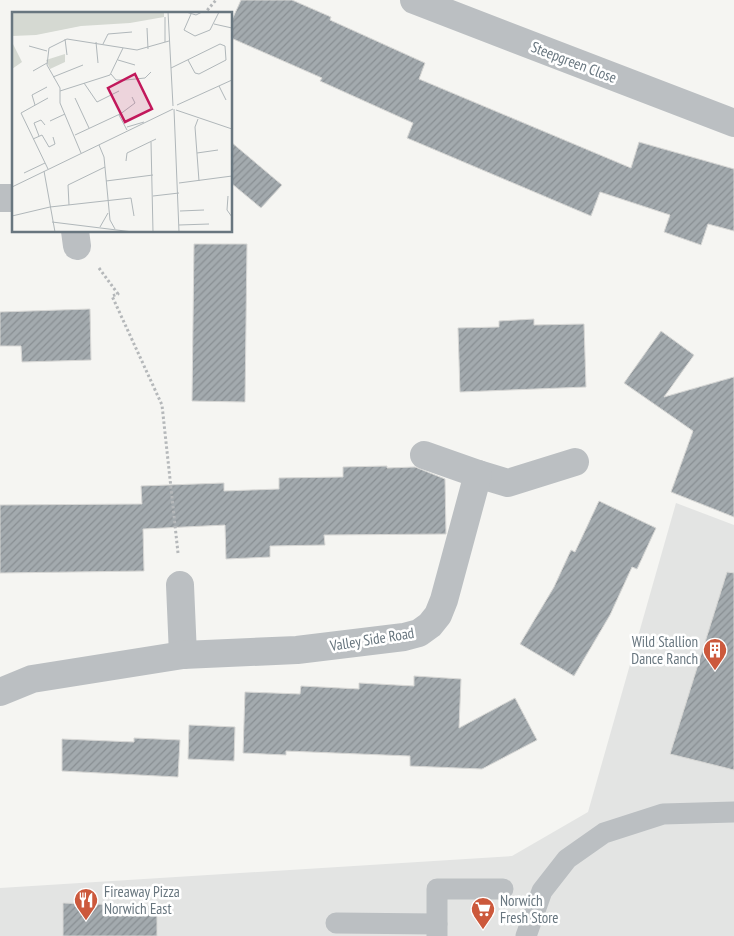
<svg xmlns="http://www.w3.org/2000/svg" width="734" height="936" font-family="'PT Sans Narrow',sans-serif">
  <defs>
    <pattern id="building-hatch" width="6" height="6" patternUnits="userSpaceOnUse" patternTransform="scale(1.25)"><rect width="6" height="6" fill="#a3aaae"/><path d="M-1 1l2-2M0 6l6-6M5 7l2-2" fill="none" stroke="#898f93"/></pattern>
  </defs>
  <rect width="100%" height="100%" fill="#f5f5f2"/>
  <polygon fill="#e3e4e3" points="676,503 734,525 734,936 0,936 0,888 512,856 588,812"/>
  <g fill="url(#building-hatch)" stroke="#d7d7d5">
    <polygon points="241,0 292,0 331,17 330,20 425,63 419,79 631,168 639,142 734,169 734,231 708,224 701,245 664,232 670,215 600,192 591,216 407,138 413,123 320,81 322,78 231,38 231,22"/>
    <polygon points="231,142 282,185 261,208 231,183"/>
    <polygon points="194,244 247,244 245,402 192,401"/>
    <polygon points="90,309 91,360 22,362 21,346 0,346 0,312"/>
    <polygon points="534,319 534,325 584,324 586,387 460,392 458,328 499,327 499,321"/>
    <polygon points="661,331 694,355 664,397 734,377 734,517 671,492 693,431 624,383"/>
    <polygon points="387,466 387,468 415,467 445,479 446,534 324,535 325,545 270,546 270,557 226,559 225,525 143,529 144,571 0,573 0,505 142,504 141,486 224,483 224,491 279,489 279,478 343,477 343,467"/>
    <polygon points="599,501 656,528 637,569 632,567 610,615 574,676 520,644 554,587 571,550 575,552"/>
    <polygon points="727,572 734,573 734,770 670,754"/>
    <polygon points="414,676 461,679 459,728 515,698 537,740 482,769 410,766 410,756 286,751 286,755 243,753 245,692 300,694 301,686 359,689 359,683 414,686"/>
    <polygon points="189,725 235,727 234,761 188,759"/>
    <polygon points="134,738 180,740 178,777 62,771 62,739 134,742"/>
    <polygon points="63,903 157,906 157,936 63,936"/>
  </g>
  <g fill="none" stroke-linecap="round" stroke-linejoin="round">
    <g stroke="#b5b8ba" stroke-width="3" stroke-dasharray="2.5 2.5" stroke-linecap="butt">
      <polyline points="204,14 216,0"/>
      <polyline points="99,268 118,294 112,296 162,405 178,553"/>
    </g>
    <g stroke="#bbbfc2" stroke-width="21">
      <polyline points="336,923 437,924"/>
      <polyline points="437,936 437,889 503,889"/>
      <polyline points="526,936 542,891 567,859 604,833 663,814 734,812"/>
    </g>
    <g stroke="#bbbfc2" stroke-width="28">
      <polyline points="414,0 734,123"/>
      <polyline points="0,198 14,198"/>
      <polyline points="75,231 77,246"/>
      <polyline points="478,474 508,483 575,462"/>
      <polyline points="180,585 183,655"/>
      <polyline points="0,692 32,679 183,655 297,650 404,637 419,633 430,625 438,615 444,600 478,474 424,455"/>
    </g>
  </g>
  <defs>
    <g id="building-pin" transform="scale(1.25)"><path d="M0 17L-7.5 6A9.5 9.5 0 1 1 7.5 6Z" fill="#cc593c" stroke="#fff"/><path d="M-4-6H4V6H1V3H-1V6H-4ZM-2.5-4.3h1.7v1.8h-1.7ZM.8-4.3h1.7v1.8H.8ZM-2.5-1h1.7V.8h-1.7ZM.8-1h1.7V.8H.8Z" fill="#fff"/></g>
    <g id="restaurant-pin" transform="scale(1.25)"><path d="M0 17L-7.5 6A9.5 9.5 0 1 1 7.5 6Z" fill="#cc593c" stroke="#fff"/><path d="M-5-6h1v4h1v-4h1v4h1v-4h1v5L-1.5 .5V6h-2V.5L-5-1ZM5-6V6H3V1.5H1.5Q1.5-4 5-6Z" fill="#fff"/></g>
    <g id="supermarket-pin" transform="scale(1.25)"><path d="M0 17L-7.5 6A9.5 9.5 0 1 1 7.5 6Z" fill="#cc593c" stroke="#fff"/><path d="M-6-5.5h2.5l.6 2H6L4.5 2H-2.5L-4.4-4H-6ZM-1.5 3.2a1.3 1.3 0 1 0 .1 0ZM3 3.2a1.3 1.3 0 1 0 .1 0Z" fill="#fff"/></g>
  </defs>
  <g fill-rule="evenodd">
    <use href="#building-pin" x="715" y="650"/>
    <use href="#restaurant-pin" x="86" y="900"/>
    <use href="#supermarket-pin" x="483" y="909"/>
  </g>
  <g text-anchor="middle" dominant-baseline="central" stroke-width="5" stroke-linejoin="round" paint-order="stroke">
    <g font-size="15" fill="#68767f" stroke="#fff">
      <text transform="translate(574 62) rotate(21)">Steepgreen Close</text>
      <text transform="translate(372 639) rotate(-9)">Valley Side Road</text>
    </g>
    <g font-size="15" fill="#68767f" stroke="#fff" text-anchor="start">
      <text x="698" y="641" text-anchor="end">Wild Stallion<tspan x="698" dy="17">Dance Ranch</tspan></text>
      <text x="104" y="891">Fireaway Pizza<tspan x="104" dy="17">Norwich East</tspan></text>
      <text x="500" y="900">Norwich<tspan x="500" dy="17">Fresh Store</tspan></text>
    </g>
  </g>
  <g transform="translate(12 12)">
    <rect width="220" height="220" fill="#f5f5f2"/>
    <path d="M0,30L10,50L0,57ZM53,42V50L38,57L34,48Z" fill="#d5d9d2"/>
    <path d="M0,0H152V5L118,11L69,14L24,23L0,24Z" fill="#d5d9d2"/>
    <path fill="none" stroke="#b0b7ba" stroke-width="1" d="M156,0L161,94M174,0L184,3L190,0M179,2L172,18L183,24L198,18L207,0M202,12L220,16M135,16L136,37M53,27L55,43M84,30L86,51M153,30V5M91,32L96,22L120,20M17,34L35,39M106,48L123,53M159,56L208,32L213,34L214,48L187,62L183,61L176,48M21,59L35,51M99,62L104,68H114L133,66L139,60M41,65L71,53M72,71L85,90L107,79M207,74L214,88M48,79L98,63L111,36M36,86L9,101L36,157M63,86L77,116M23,93L20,83L35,75M165,93L220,68M162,97L167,220M164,98L220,117M186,107L183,115L187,169M38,109L53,102M115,115L132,110M115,118L107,103L123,91L120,85M63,123L108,102M27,124L22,111L29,108L33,113M21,127L30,123L37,135L43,132L41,125M139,130L141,220M87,133L92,145L98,208L103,217M69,141L48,91V76L35,53L37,36L55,27L125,38L157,29M185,141L206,138M114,149L115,141L144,127M32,159L43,220M12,161L33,151M94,169L141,163M167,171L220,164M0,175L161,97M141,184L167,181M216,184L215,198L220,205M57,193L56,173L93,155M38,195L119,186L122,204M168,199L192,198M0,204L38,195M40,210L121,220M167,213L197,212M88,215L96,201"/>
    <path fill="#c2185b" fill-opacity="0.15" stroke="#c2185b" stroke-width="2.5" d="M123,62L140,97L113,110L96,76Z"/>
    <rect width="220" height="220" fill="none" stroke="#68767f" stroke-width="2.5"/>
  </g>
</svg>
